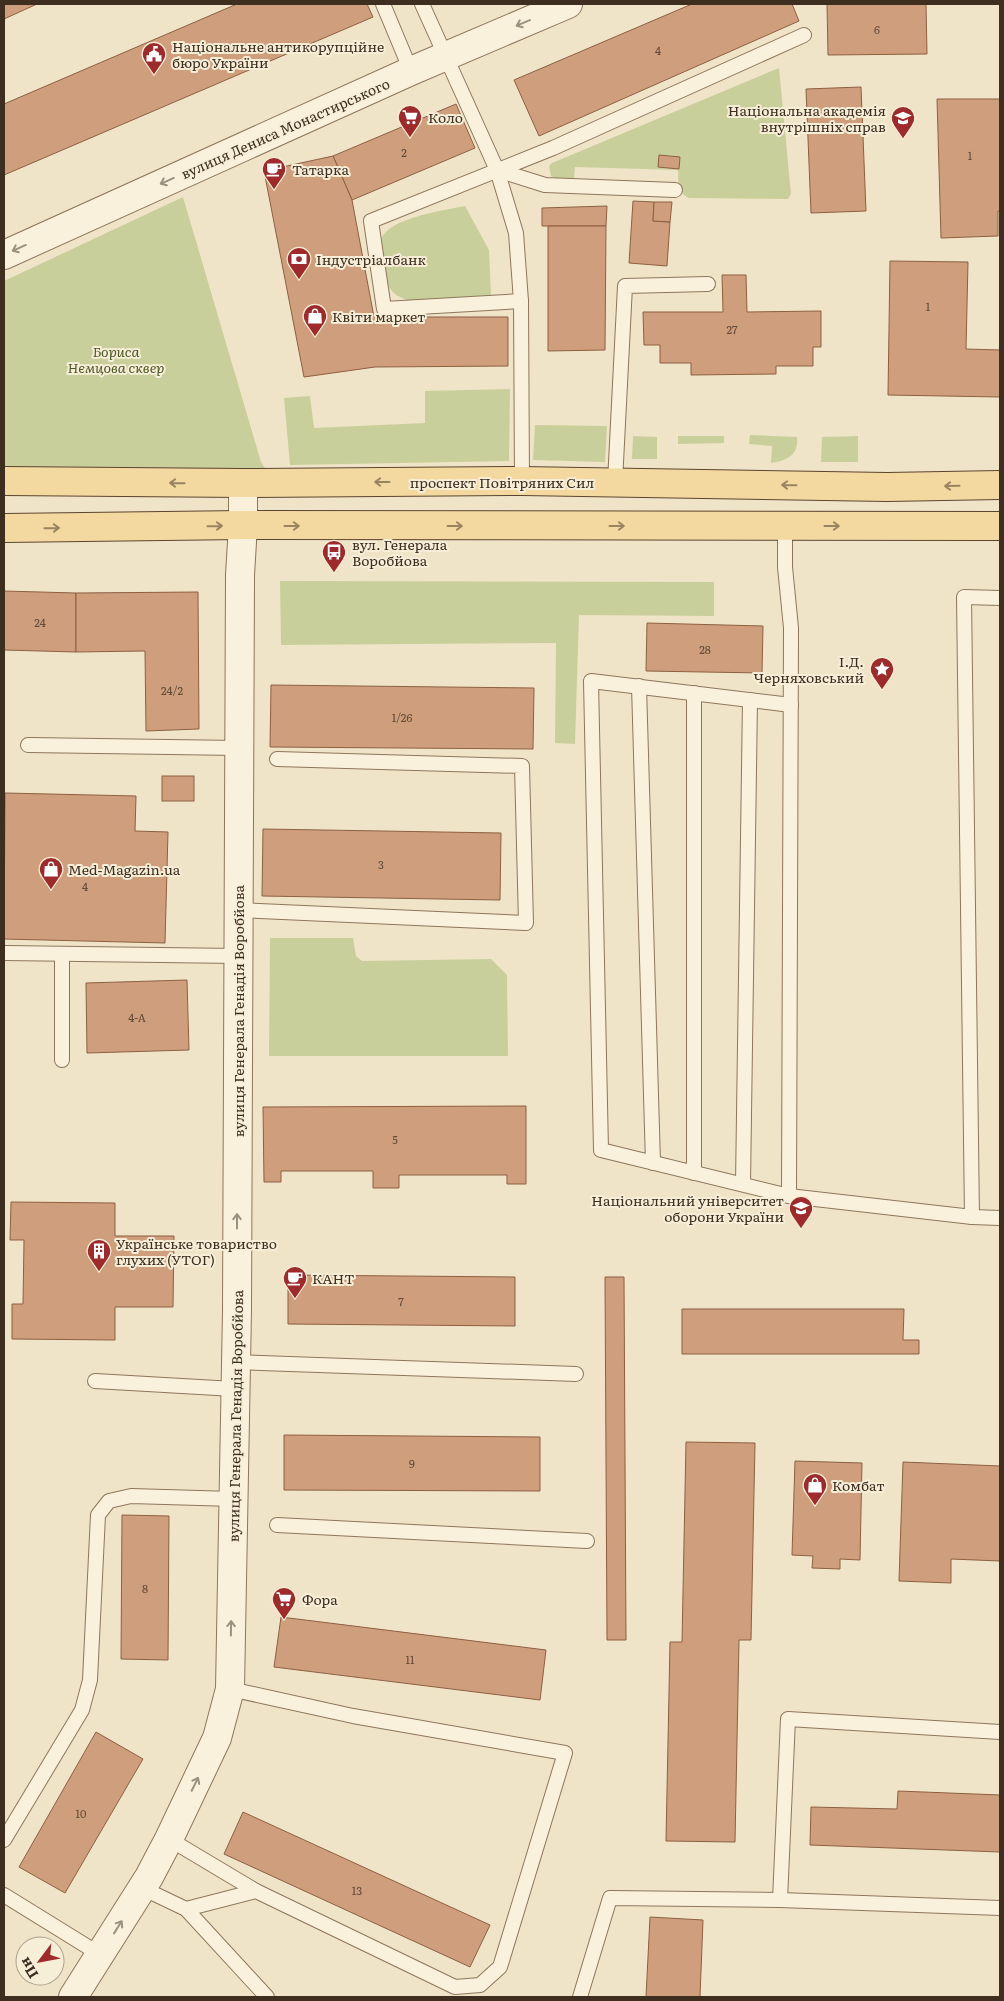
<svg xmlns="http://www.w3.org/2000/svg" width="1004" height="2001" font-family="Literata,serif">
  <rect width="100%" height="100%" fill="#f0e4c8"/>
  <g fill="#c9cf9b">
    <path d="M779,68L791,194L788,199L689,198C676,192 679,182 678,170L575,167L574,178L556,179L551,176L549,166L552,163Z"/>
    <polygon points="183,197 261,462 267,471 4,472 4,281"/>
    <path d="M465,206L489,250L491,295C474,297 421,305 407,300C390,294 386,285 383,269C381,259 377,249 381,239C389,218 444,210 465,206Z"/>
    <polygon points="510,389 509,461 290,465 284,398 310,396 314,428 425,423 425,391"/>
    <polygon points="535,425 607,426 605,462 533,460"/>
    <path d="M750,435L797,437C799,455 787,461 771,463L772,446L749,444Z"/>
    <polygon points="633,436 657,437 657,459 632,459"/>
    <polygon points="678,436 724,436 724,443 678,444"/>
    <polygon points="858,436 858,462 821,462 822,437"/>
    <polygon points="280,581 714,582 714,616 579,615 575,744 555,743 556,643 281,645"/>
    <polygon points="270,938 353,938 356,956 362,961 491,959 507,975 508,1056 269,1056"/>
  </g>
  <g fill="#cf9f7d" stroke="#8d5f41">
    <polygon points="4,4 37,4 4,19"/>
    <polygon points="237,4 367,4 373,17 4,175 4,104"/>
    <polygon points="692,4 792,4 799,21 539,136 514,80"/>
    <polygon points="827,4 926,4 927,54 828,55"/>
    <polygon points="861,87 866,211 811,213 806,89"/>
    <polygon points="937,99 1000,99 1000,211 998,211 998,236 941,238"/>
    <polygon points="456,104 475,148 352,200 333,156"/>
    <polygon points="659,155 680,157 679,169 658,167"/>
    <polygon points="333,156 352,200 374,317 508,317 508,366 375,367 304,377 264,171"/>
    <polygon points="633,201 654,202 653,221 670,222 667,266 629,263"/>
    <polygon points="654,202 672,202 670,222 653,221"/>
    <polygon points="607,206 606,226 542,226 542,208"/>
    <polygon points="548,226 606,226 605,350 548,351"/>
    <polygon points="890,261 968,262 966,349 1000,350 1000,397 888,395"/>
    <polygon points="722,275 746,275 747,312 821,311 821,347 813,347 813,366 776,366 776,374 691,375 691,363 660,363 660,345 644,345 643,312 723,312"/>
    <polygon points="4,591 76,593 76,652 4,650"/>
    <polygon points="198,592 199,729 146,731 145,651 76,652 76,593"/>
    <polygon points="647,623 763,626 762,673 646,671"/>
    <polygon points="271,685 534,688 533,749 270,747"/>
    <rect x="162" y="776" width="32" height="25"/>
    <polygon points="5,793 136,796 135,831 168,832 165,943 4,939"/>
    <polygon points="263,829 501,833 500,900 262,896"/>
    <polygon points="187,980 189,1050 87,1053 86,983"/>
    <polygon points="526,1106 526,1184 507,1184 507,1175 399,1175 399,1188 373,1188 373,1171 281,1171 281,1182 264,1182 263,1107"/>
    <polygon points="11,1202 115,1203 115,1236 174,1236 173,1307 115,1307 115,1340 12,1339 12,1304 23,1304 24,1240 10,1240"/>
    <polygon points="288,1275 515,1277 515,1326 288,1324"/>
    <polygon points="605,1277 624,1277 626,1640 607,1640"/>
    <polygon points="682,1309 904,1309 903,1340 919,1340 919,1354 682,1354"/>
    <polygon points="284,1435 540,1437 540,1491 284,1490"/>
    <polygon points="686,1442 755,1443 751,1640 739,1640 735,1842 666,1841 670,1642 682,1642"/>
    <polygon points="795,1461 862,1463 860,1560 840,1559 840,1569 812,1568 813,1556 792,1555"/>
    <polygon points="903,1462 1000,1466 1000,1561 951,1559 951,1583 899,1581"/>
    <polygon points="122,1515 169,1516 168,1660 121,1659"/>
    <polygon points="281,1617 546,1650 540,1700 274,1667"/>
    <polygon points="96,1732 143,1759 65,1893 19,1867"/>
    <polygon points="898,1791 1000,1795 1000,1852 810,1845 811,1807 897,1809"/>
    <polygon points="243,1812 490,1925 470,1967 224,1854"/>
    <polygon points="650,1917 703,1920 700,1997 646,1997"/>
  </g>
  <g fill="none" stroke-linecap="round" stroke-linejoin="round">
    <g stroke="#8d765c" stroke-width="16">
      <g id="lane">
        <polyline points="383,4 411,71"/>
        <polyline points="422,4 497,170 516,233 521,301 522,481"/>
        <polyline points="497,170 545,185 675,190"/>
        <polyline points="521,301 384,309 371,221 553,148 804,35"/>
        <polyline points="615,482 625,286 708,284"/>
        <polyline points="785,526 785,567 791,628 789,1196"/>
        <polyline points="639,686 653,1163"/>
        <polyline points="694,693 694,1173"/>
        <polyline points="791,705 591,681 601,1150 789,1196 972,1217 1000,1218"/>
        <polyline points="28,745 239,748"/>
        <polyline points="238,910 526,923 522,766 277,759"/>
        <polyline points="4,953 238,956"/>
        <polyline points="62,954 62,1060"/>
        <polyline points="743,1184 750,700"/>
        <polyline points="972,1217 964,597 1000,598"/>
        <polyline points="235,1362 576,1374"/>
        <polyline points="95,1381 234,1389"/>
        <polyline points="277,1525 587,1541"/>
        <polyline points="169,1839 256,1891"/>
        <polyline points="4,1840 82,1710 90,1680 98,1515 109,1501 131,1496 233,1499"/>
        <polyline points="142,1888 186,1909 267,1997"/>
        <polyline points="4,1895 101,1955"/>
        <polyline points="780,1900 788,1719 1000,1732"/>
        <polyline points="186,1909 256,1891 455,1987 480,1985 500,1967 565,1753 353,1716 230,1689"/>
        <polyline points="580,1997 610,1898 780,1900 1000,1908"/>
      </g>
    </g>
    <g stroke="#8d765c" stroke-width="30">
      <g id="street">
        <polyline points="4,255 411,71 568,4"/>
        <polyline points="73,1997 149,1877 169,1839 217,1738 230,1689 237,1310 240,575 243,525 243,483"/>
      </g>
    </g>
    <g stroke="#5b4430" stroke-width="30">
      <g id="primary">
        <polyline points="4,481 243,483 522,481 887,487 1000,485"/>
        <polyline points="4,528 243,525 1000,526"/>
      </g>
    </g>
    <use href="#lane" stroke="#faf1dc" stroke-width="14"/>
    <use href="#street" stroke="#faf1dc" stroke-width="28"/>
    <use href="#primary" stroke="#f3d9a0" stroke-width="28"/>
  </g>
  <defs><path id="oneway-shaft" d="M-6 0H5M1.5-3L5.5 0L1.5 3" fill="none" stroke-width="1.6" stroke-linecap="round" stroke-linejoin="round" transform="scale(1.25)"/></defs>
  <g stroke="#9c907e">
    <use href="#oneway-shaft" transform="translate(523 23) rotate(157)"/>
    <use href="#oneway-shaft" transform="translate(167 181) rotate(156)"/>
    <use href="#oneway-shaft" transform="translate(19 248) rotate(156)"/>
    <use href="#oneway-shaft" transform="translate(237 1221) rotate(-90)"/>
    <use href="#oneway-shaft" transform="translate(231 1628) rotate(-89)"/>
    <use href="#oneway-shaft" transform="translate(195 1784) rotate(-64)"/>
    <use href="#oneway-shaft" transform="translate(118 1927) rotate(-58)"/>
  </g>
  <g stroke="#988460">
    <use href="#oneway-shaft" transform="translate(382 482) rotate(180)"/>
    <use href="#oneway-shaft" transform="translate(177 483) rotate(-179)"/>
    <use href="#oneway-shaft" transform="translate(789 485) rotate(-179)"/>
    <use href="#oneway-shaft" transform="translate(952 486) rotate(179)"/>
    <use href="#oneway-shaft" transform="translate(215 526) rotate(-1)"/>
    <use href="#oneway-shaft" transform="translate(292 526)"/>
    <use href="#oneway-shaft" transform="translate(455 526)"/>
    <use href="#oneway-shaft" transform="translate(617 526)"/>
    <use href="#oneway-shaft" transform="translate(832 526)"/>
    <use href="#oneway-shaft" transform="translate(52 528) rotate(-1)"/>
  </g>
  <defs>
    <g id="civic-pin" transform="scale(1.25)"><path d="M0 17L-7.5 6A9.5 9.5 0 1 1 7.5 6Z" fill="#9e2a2b" stroke="#f7eed8"/><path d="M-.6-6.5H3V-4.5H.6V-3L4-1V1h2V6H-6V1h2V-1L-.6-3ZM-1.2 2.5V6h2.4V2.5Z" fill="#fff"/></g>
    <g id="supermarket-pin" transform="scale(1.25)"><path d="M0 17L-7.5 6A9.5 9.5 0 1 1 7.5 6Z" fill="#9e2a2b" stroke="#f7eed8"/><path d="M-6-5.5h2.5l.6 2H6L4.5 2H-2.5L-4.4-4H-6ZM-1.5 3.2a1.3 1.3 0 1 0 .1 0ZM3 3.2a1.3 1.3 0 1 0 .1 0Z" fill="#fff"/></g>
    <g id="university-pin" transform="scale(1.25)"><path d="M0 17L-7.5 6A9.5 9.5 0 1 1 7.5 6Z" fill="#9e2a2b" stroke="#f7eed8"/><path d="M0-5L7-2L0 1L-7-2ZM-4 1L0 2.5L4 1V4Q0 6-4 4Z" fill="#fff"/></g>
    <g id="cafe-pin" transform="scale(1.25)"><path d="M0 17L-7.5 6A9.5 9.5 0 1 1 7.5 6Z" fill="#9e2a2b" stroke="#f7eed8"/><path d="M-5.5-4.5H6V0H3Q3 3.5 0 3.5H-2.5Q-5.5 3.5-5.5 0ZM3-3.2v2h1.7v-2ZM-6 4.5H4V6H-6Z" fill="#fff"/></g>
    <g id="bank-pin" transform="scale(1.25)"><path d="M0 17L-7.5 6A9.5 9.5 0 1 1 7.5 6Z" fill="#9e2a2b" stroke="#f7eed8"/><path d="M-6-4H6V4H-6ZM0-2.3a2.3 2.3 0 1 0 0 4.6a2.3 2.3 0 1 0 0-4.6Z" fill="#fff"/></g>
    <g id="shop-pin" transform="scale(1.25)"><path d="M0 17L-7.5 6A9.5 9.5 0 1 1 7.5 6Z" fill="#9e2a2b" stroke="#f7eed8"/><path d="M-5-2.5h2.3a2.7 3.5 0 0 1 5.4 0H5L5.5 6h-11ZM-1.5-2.5h3a1.5 2.3 0 0 0-3 0Z" fill="#fff"/></g>
    <g id="bus-pin" transform="scale(1.25)"><path d="M0 17L-7.5 6A9.5 9.5 0 1 1 7.5 6Z" fill="#9e2a2b" stroke="#f7eed8"/><path d="M-5-6H5V4H4V6H2V4H-2V6H-4V4H-5ZM-3.5-4V0h7V-4ZM-3.5 1.2v1.5H-2V1.2ZM2 1.2v1.5H3.5V1.2Z" fill="#fff"/></g>
    <g id="sight-pin" transform="scale(1.25)"><path d="M0 17L-7.5 6A9.5 9.5 0 1 1 7.5 6Z" fill="#9e2a2b" stroke="#f7eed8"/><path d="M0-6L1.8-2.2L6-1.7L2.9 1.2L3.7 5.4L0 3.3L-3.7 5.4L-2.9 1.2L-6-1.7L-1.8-2.2Z" fill="#fff"/></g>
    <g id="building-pin" transform="scale(1.25)"><path d="M0 17L-7.5 6A9.5 9.5 0 1 1 7.5 6Z" fill="#9e2a2b" stroke="#f7eed8"/><path d="M-4-6H4V6H1V3H-1V6H-4ZM-2.5-4.3h1.7v1.8h-1.7ZM.8-4.3h1.7v1.8H.8ZM-2.5-1h1.7V.8h-1.7ZM.8-1h1.7V.8H.8Z" fill="#fff"/></g>
  </defs>
  <g fill-rule="evenodd">
    <use href="#civic-pin" x="154" y="54"/>
    <use href="#supermarket-pin" x="410" y="117"/>
    <use href="#university-pin" x="903" y="118"/>
    <use href="#cafe-pin" x="274" y="169"/>
    <use href="#bank-pin" x="299" y="259"/>
    <use href="#shop-pin" x="315" y="316"/>
    <use href="#bus-pin" x="334" y="552"/>
    <use href="#sight-pin" x="882" y="669"/>
    <use href="#shop-pin" x="51" y="869"/>
    <use href="#university-pin" x="801" y="1208"/>
    <use href="#building-pin" x="99" y="1251"/>
    <use href="#cafe-pin" x="295" y="1278"/>
    <use href="#shop-pin" x="815" y="1485"/>
    <use href="#supermarket-pin" x="284" y="1599"/>
  </g>
  <g text-anchor="middle" dominant-baseline="central" stroke-width="4" stroke-linejoin="round" paint-order="stroke">
    <g font-size="11" fill="#624a37">
      <text x="877" y="29">6</text>
      <text x="658" y="50">4</text>
      <text x="404" y="152">2</text>
      <text x="970" y="155">1</text>
      <text x="928" y="306">1</text>
      <text x="732" y="329">27</text>
      <text x="40" y="622">24</text>
      <text x="705" y="649">28</text>
      <text x="172" y="690">24/2</text>
      <text x="402" y="717">1/26</text>
      <text x="381" y="864">3</text>
      <text x="85" y="886">4</text>
      <text x="137" y="1017">4-А</text>
      <text x="395" y="1139">5</text>
      <text x="401" y="1301">7</text>
      <text x="412" y="1463">9</text>
      <text x="145" y="1588">8</text>
      <text x="410" y="1659">11</text>
      <text x="81" y="1813">10</text>
      <text x="357" y="1890">13</text>
    </g>
    <g font-size="14" fill="#3d2e20" stroke="#f7eed8" text-anchor="start">
      <text x="172" y="46">Національне антикорупційне<tspan x="172" dy="16">бюро України</tspan></text>
      <text x="886" y="110" text-anchor="end">Національна академія<tspan x="886" dy="16">внутрішніх справ</tspan></text>
      <text x="428" y="117">Коло</text>
      <text x="292" y="169">Татарка</text>
      <text x="316" y="259">Індустріалбанк</text>
      <text x="332" y="316">Квіти маркет</text>
      <text x="352" y="544">вул. Генерала<tspan x="352" dy="16">Воробйова</tspan></text>
      <text x="864" y="661" text-anchor="end">І.Д.<tspan x="864" dy="16">Черняховський</tspan></text>
      <text x="68" y="869">Med-Magazin.ua</text>
      <text x="784" y="1200" text-anchor="end">Національний університет<tspan x="784" dy="16">оборони України</tspan></text>
      <text x="116" y="1243">Українське товариство<tspan x="116" dy="16">глухих (УТОГ)</tspan></text>
      <text x="312" y="1278">КАНТ</text>
      <text x="832" y="1485">Комбат</text>
      <text x="302" y="1599">Фора</text>
    </g>
    <g font-size="14" fill="#3d2e20" stroke="#f7eed8">
      <text transform="translate(285 128) rotate(-24)">вулиця Дениса Монастирського</text>
      <text x="502" y="482">проспект Повітряних Сил</text>
      <text transform="translate(238 1011) rotate(-90)">вулиця Генерала Генадія Воробйова</text>
      <text transform="translate(235 1416) rotate(-89)">вулиця Генерала Генадія Воробйова</text>
    </g>
    <g font-size="14" font-style="italic" fill="#4d5a26" stroke="#f7eed8">
      <text x="116" y="351">Бориса<tspan x="116" dy="16">Нємцова сквер</tspan></text>
    </g>
  </g>
  <rect width="1004" height="2001" fill="none" stroke="#3d2e20" stroke-width="10"/>
  <g transform="translate(40 1961) rotate(238)"><circle r="24" fill="#f7eed8" stroke="#ada18e"/>
  <path d="M0-4L9 19L0 12L-9 19Z" fill="#9e2a2b"/>
  <text y="-8" font-size="14" font-weight="bold" text-anchor="middle" fill="#3d2e20">Пн</text>
  </g>
</svg>
